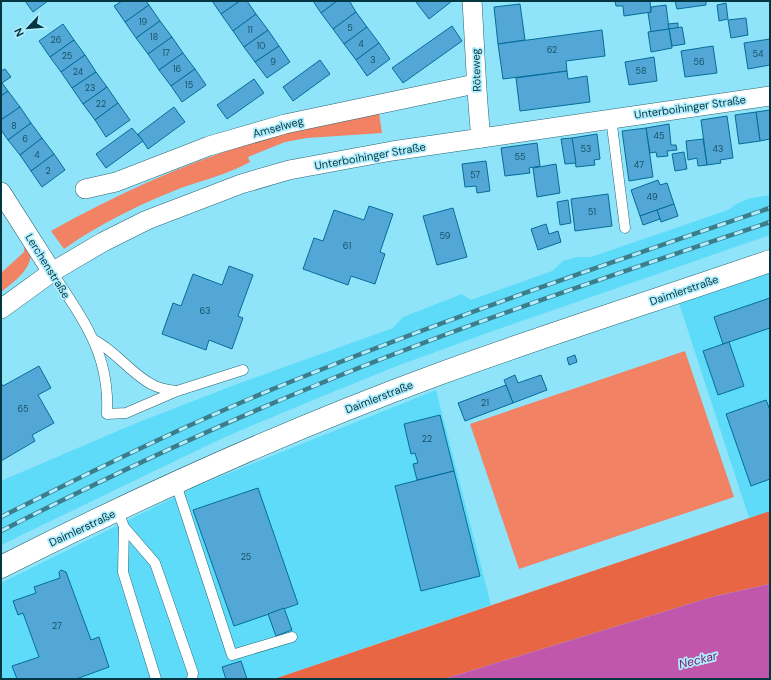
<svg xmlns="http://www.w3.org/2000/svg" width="771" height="680" font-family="'DM Sans',sans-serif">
  <rect width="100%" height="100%" fill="#90e4f9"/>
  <g fill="#5edbf9">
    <polygon points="770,195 770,235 490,332 397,366 323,396 225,437 1,545 1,481 10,477 134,424 237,384 393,328 403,317 462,294 471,300 552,271 563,261 577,257 591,257 728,210 738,203 751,198"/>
    <polygon points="770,269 770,511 749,518 678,300"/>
    <polygon points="436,390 491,605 274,679 1,679 1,583 197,486"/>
  </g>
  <g fill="#f28264">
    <path d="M379,113L382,133L307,138L285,142L248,157L250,162C228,174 204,180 181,188C140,204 99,224 64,249L51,231C115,195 181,165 251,143C292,129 336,122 379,113Z"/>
    <path d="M25,239C42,261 18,279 1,292V273L24,252Z"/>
    <polygon points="685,351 734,497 519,569 470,424"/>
  </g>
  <polygon fill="#e86644" points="770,511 770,584 712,597 444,679 274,679"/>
  <polygon fill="#c157ac" points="770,584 770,679 444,679 712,597"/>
  <g fill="#52a7d6" stroke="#046d99">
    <polygon points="25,1 48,1 33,12"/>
    <polygon points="122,1 146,1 149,5 125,22 114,6"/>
    <polygon points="212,1 240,1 221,14"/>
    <polygon points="240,1 247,1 256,14 233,31 221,14"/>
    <polygon points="313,1 337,1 321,13"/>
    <polygon points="337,1 351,1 350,2 356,12 333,29 321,13"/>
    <polygon points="452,1 429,19 416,2 417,1"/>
    <polygon points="615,1 650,1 651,12 624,16 623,6 616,6"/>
    <polygon points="675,1 706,1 706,5 677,9"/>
    <polygon points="726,3 728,19 719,21 717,5"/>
    <polygon points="520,4 525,40 498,44 494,7"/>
    <polygon points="149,5 160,21 136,38 125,22"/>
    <polygon points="666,5 669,29 651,32 648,13 651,12 651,7"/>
    <polygon points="356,12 367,27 344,44 333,29"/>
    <polygon points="256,14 268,30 244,47 233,31"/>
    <polygon points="746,18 748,35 731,38 728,20"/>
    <polygon points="160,21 172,37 148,54 136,38"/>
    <polygon points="678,23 678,28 669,29 668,24"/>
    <polygon points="63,24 74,40 50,57 39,41"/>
    <polygon points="452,26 462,41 403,83 392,68"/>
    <polygon points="367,27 379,43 356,60 344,44"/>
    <polygon points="682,27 685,44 672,46 669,29"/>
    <polygon points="669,29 672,48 651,52 648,32"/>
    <polygon points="268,30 279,46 255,62 244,47"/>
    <polygon points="602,30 605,56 566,61 567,71 503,79 498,44"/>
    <polygon points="172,37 183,53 159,70 148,54"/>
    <polygon points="770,39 770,65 748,69 744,43"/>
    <polygon points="74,40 85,55 61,72 50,57"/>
    <polygon points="379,43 390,59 367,76 356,60"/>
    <polygon points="279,46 290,62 267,78 255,62"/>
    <polygon points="713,46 717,73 685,77 681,51"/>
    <polygon points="183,53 195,69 171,86 159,70"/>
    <polygon points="85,55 96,72 72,88 61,72"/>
    <polygon points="654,57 657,81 629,85 625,62"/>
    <polygon points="320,60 330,74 293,101 283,87"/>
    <polygon points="5,69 11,77 2,83 8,91 1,96 1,71"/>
    <polygon points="195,69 206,85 182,102 171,86"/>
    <polygon points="567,71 568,79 587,76 590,102 520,111 516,78"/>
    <polygon points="96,72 107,87 83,104 72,88"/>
    <polygon points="254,79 264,93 227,119 217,105"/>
    <polygon points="107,87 118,103 95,120 83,104"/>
    <polygon points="8,91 20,107 1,120 1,96"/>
    <polygon points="118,103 130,120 106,137 95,120"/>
    <polygon points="20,107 31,123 8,140 1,130 1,120"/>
    <polygon points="174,107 185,122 148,149 138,134"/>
    <polygon points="770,110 770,139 760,141 756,112"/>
    <polygon points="756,112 760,141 739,144 735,115"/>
    <polygon points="727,116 733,158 720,160 721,163 707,165 701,120"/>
    <polygon points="31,123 42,138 20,155 8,140"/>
    <polygon points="669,124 671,145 676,145 677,150 667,151 668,156 657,157 656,152 650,153 646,128"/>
    <polygon points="132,128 143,141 106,168 96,154"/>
    <polygon points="646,128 653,177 629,181 622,131"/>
    <polygon points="597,134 600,159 594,160 595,165 576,167 572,138"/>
    <polygon points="42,138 54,154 31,171 20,155"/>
    <polygon points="572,138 576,163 565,164 561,139"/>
    <polygon points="703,139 707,165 698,166 697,158 688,160 686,141"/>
    <polygon points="537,143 540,166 529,168 530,173 505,176 501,148"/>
    <polygon points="684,152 687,169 675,171 672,154"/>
    <polygon points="54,154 65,170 42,187 31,171"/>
    <polygon points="486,161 490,191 477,193 476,186 465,187 462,164"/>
    <polygon points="556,164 560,193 537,197 533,168"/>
    <polygon points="658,180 660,185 667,183 674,204 640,216 631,190"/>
    <polygon points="608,194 612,226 575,231 571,199"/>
    <polygon points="568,200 571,223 560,225 557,202"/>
    <polygon points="674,204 678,216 661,222 657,210"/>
    <polygon points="369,206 393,214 380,252 385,254 375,284 351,276 348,285 303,269 314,238 323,241 334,210 364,220"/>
    <polygon points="453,208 467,257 437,265 423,216"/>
    <polygon points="657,210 660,219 643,225 640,216"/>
    <polygon points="546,224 549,234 558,231 561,242 538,250 531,229"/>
    <polygon points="229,266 253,275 238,316 243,318 232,349 209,340 206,350 162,334 173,303 181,306 193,274 222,285"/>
    <polygon points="770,298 770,328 723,344 714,317"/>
    <polygon points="729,342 744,386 718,395 703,351"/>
    <polygon points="575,355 577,362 569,365 567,358"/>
    <polygon points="39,366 51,388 38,395 54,423 32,435 35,441 1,461 1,383 3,386"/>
    <polygon points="515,375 518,383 541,375 547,390 513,403 504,380"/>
    <polygon points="506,385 513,403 465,421 458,403"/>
    <polygon points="766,400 770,410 770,479 751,486 726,414"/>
    <polygon points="440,415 454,471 417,480 413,464 418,463 415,453 411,454 404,424"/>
    <polygon points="454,471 480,576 421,591 395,486"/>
    <polygon points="258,488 298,604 234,626 193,510"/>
    <polygon points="61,570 66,572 91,640 99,637 109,667 76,679 17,679 12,666 39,657 23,613 18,615 13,601 36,593 34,587 60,578 59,572"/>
    <polygon points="284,608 292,630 276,636 268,614"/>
    <polygon points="241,661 247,679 226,679 222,667"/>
  </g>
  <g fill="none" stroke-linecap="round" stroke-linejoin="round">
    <g stroke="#2a6573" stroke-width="11">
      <g id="lane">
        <polyline points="611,118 625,228"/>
        <path d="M52,272C83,320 110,353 107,414L126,413L177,391L243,370"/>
        <path d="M94,340C117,352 132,375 153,385C160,389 169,390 177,391"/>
        <polyline points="176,484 232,655 292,637"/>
        <polyline points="118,511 124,527 155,563 193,673 192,679"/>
        <polyline points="124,527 123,572 156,679"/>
      </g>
    </g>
    <g stroke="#2a6573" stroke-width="20">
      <g id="street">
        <path d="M472,1C475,47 476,92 481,138"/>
        <polyline points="85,189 116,182 209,146 285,124 475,84"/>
        <polyline points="1,192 52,272"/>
        <polyline points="1,309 52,272 103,242 147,220 241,184 289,170 392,151 770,96"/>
      </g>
    </g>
    <g stroke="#2a6573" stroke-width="23">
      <path id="secondary" d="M1,567C143,495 289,429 439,374C548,334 660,299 770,261"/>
    </g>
    <use href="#lane" stroke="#fff" stroke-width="10"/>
    <use href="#street" stroke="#fff" stroke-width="19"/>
    <use href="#secondary" stroke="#fff" stroke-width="22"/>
    <g stroke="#3c7d8c" stroke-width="4.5">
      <g id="rail">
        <path d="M1,517C104,465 208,414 315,372C465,312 618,260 770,208"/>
        <path d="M1,531C105,478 211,428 319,384C467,323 619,273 770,222"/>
      </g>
    </g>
    <use href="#rail" stroke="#b1edfd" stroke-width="3" stroke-dasharray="9" stroke-linecap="butt"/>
  </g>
  <g text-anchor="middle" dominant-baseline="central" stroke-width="3.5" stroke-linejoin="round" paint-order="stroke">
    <g font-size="9" fill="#165266">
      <text x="143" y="22">19</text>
      <text x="350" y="28">5</text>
      <text x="250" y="30">11</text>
      <text x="154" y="37">18</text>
      <text x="56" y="40">26</text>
      <text x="361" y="44">4</text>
      <text x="261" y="46">10</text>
      <text x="552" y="50">62</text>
      <text x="166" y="53">17</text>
      <text x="758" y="54">54</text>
      <text x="67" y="56">25</text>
      <text x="373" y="60">3</text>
      <text x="273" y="62">9</text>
      <text x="699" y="62">56</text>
      <text x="177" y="69">16</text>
      <text x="641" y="71">58</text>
      <text x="78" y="72">24</text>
      <text x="189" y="85">15</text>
      <text x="90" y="88">23</text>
      <text x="101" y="104">22</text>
      <text x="14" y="126">8</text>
      <text x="659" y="136">45</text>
      <text x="25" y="139">6</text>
      <text x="586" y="149">53</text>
      <text x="718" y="149">43</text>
      <text x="37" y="155">4</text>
      <text x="520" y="157">55</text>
      <text x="639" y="165">47</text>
      <text x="48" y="171">2</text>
      <text x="475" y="175">57</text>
      <text x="652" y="197">49</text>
      <text x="592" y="212">51</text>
      <text x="445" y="236">59</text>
      <text x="347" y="246">61</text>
      <text x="205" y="311">63</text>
      <text x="485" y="403">21</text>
      <text x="23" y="409">65</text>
      <text x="427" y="439">22</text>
      <text x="246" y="557">25</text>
      <text x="57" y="626">27</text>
    </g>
    <g font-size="11" fill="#023641" stroke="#b1edfd">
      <text transform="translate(476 70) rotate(-92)">Röteweg</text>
      <text transform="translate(690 107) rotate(-8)">Unterboihinger Straße</text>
      <text transform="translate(278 127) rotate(-15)">Amselweg</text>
      <text transform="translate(370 156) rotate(-10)">Unterboihinger Straße</text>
      <text transform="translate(48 266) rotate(58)">Lerchenstraße</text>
      <text transform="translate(684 290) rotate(-19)">Daimlerstraße</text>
      <text transform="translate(379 397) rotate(-21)">Daimlerstraße</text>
      <text transform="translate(82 528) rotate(-25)">Daimlerstraße</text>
    </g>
    <g font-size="12" font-style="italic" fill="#7a186a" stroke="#b1edfd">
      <text transform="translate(698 660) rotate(-14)">Neckar</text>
    </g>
  </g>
  <rect width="771" height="680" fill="none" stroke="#023641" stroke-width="4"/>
  <g transform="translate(28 28) rotate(244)" stroke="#b1edfd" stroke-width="3" paint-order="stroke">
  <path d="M0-3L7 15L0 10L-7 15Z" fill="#023641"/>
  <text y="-6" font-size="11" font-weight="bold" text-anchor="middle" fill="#023641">N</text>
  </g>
</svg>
